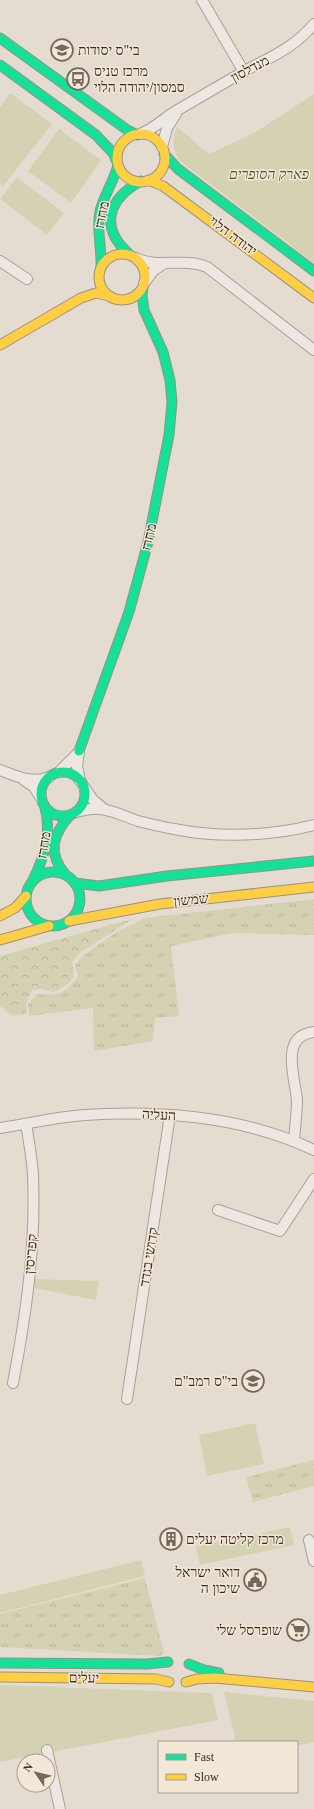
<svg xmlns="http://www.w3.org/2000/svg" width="314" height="1809" font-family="'Times New Roman',Heebo,serif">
  <defs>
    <pattern id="grass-tufts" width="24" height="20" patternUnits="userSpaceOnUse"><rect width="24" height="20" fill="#d5d2b3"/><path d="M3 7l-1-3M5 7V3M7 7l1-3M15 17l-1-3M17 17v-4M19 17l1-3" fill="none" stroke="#b8b49a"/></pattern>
    <pattern id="forest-crowns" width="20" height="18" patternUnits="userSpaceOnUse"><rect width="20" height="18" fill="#d5d2b3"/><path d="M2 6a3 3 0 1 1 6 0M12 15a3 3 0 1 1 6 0" fill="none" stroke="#b8b49a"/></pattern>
  </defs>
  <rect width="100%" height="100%" fill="#e4dcd0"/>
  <g fill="url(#grass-tufts)">
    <path d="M314,899V935L233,933L171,946L179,1016L155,1018L153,1041L94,1051L93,1008L29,1016L28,1004L37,994C59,996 65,994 78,976L75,966L82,956L117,932L144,918Z"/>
    <polygon points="314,1460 314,1486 253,1502 246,1477"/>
    <polygon points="145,1578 164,1653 160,1656 0,1647 0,1614"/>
  </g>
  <polygon fill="url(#forest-crowns)" points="131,920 81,952 72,962 74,977 68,984 54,992 41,989 32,990 27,1002 26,1014 13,1016 0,1006 0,956 116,923"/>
  <g fill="#d5d2b3">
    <polygon points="10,93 52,124 3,186 0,184 0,107"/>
    <path d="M314,94V263L180,161C172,149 172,140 177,127L209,154L254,133Z"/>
    <polygon points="59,129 101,160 71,203 28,171"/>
    <polygon points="17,177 64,213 47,235 0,199"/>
    <polygon points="35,1279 99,1281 96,1300 34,1288"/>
    <polygon points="255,1423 264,1464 207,1476 199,1435"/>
    <polygon points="290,1527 294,1545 200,1565 196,1547"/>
    <polygon points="141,1560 145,1576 0,1613 0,1595"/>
    <polygon points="0,1685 212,1693 218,1720 0,1762"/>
    <polygon points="224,1692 314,1701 314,1742 297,1746 297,1742 236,1742"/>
  </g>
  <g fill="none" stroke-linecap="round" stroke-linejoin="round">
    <g stroke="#a9a198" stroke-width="12">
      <g id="street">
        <polyline points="202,0 244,72"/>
        <path d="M140,134C154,129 164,118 176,111C198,98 221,85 243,72C270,57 293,49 314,24"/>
        <polyline points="162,147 167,128 176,114"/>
        <path d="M136,258C158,269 183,257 207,267L314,350"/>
        <polyline points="0,261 27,279"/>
        <polyline points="144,283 154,270 165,263"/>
        <polyline points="79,751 77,766 80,781"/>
        <path d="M0,770C16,776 32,784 49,777"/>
        <polyline points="59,772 78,753"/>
        <polyline points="24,780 34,787 41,798"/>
        <polyline points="84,787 93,800 104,809"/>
        <path d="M76,812C84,810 92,808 100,809C113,810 126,817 138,821C150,824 162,827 174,829C220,838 269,836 314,825"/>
        <path d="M0,1128C28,1124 56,1117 84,1115C162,1110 243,1116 314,1150"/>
        <path d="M294,1140C295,1127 297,1113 297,1100C295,1077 279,1036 314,1032"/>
        <polyline points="218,1210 280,1231 314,1179"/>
        <path d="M13,1383C26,1315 36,1246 33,1175C32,1159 29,1141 26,1124"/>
        <polyline points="127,1399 170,1115"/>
        <polyline points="309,1540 314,1561"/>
        <polyline points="47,1750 60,1809"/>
      </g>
    </g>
    <g stroke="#999188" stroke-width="11">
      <g id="fast">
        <polyline points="0,38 126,129 137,135"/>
        <polyline points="0,65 96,135 113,153 117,162"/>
        <polyline points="164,154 178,169 314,271"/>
        <path d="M129,254C99,227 108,199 141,181"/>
        <path d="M101,267C102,248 96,230 100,211C104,195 114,181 118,165"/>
        <polyline points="79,751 129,612 148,542 169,435 172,402 170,380 163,352 144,310 142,295 143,287"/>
        <circle cx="63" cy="794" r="22"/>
        <circle cx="53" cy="899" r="27"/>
        <path d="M65,874C47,853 53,834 70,815"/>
        <path d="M33,880C44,858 52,833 45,808"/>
        <polyline points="75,883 99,886 167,876 314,861"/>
        <polyline points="0,1663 147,1664 168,1662"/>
        <polyline points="189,1664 204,1670 219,1673"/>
      </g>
    </g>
    <g stroke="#999188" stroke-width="11">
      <g id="slow">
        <circle cx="141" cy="158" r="24"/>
        <polyline points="148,180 163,186 314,298"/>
        <circle cx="122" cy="277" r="23"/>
        <polyline points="0,345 81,298 96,293 109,296"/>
        <polyline points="0,916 15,908 26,896"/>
        <polyline points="69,921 160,904 314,887"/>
        <polyline points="0,940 49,926"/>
        <polyline points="0,1677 156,1679 169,1682"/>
        <polyline points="186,1682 197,1679 215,1678 314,1687"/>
      </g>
    </g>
    <use href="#street" stroke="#ece8e1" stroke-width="10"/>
    <use href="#fast" stroke="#16e098" stroke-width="9"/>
    <use href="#slow" stroke="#ffcf43" stroke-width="9"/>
  </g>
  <defs>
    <g id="school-ring" transform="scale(1.15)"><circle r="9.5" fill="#f3e8d7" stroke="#74685e" stroke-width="1.5"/><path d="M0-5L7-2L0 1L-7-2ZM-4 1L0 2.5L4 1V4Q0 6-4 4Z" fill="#74685e"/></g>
    <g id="bus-ring" transform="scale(1.15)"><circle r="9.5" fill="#f3e8d7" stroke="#74685e" stroke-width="1.5"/><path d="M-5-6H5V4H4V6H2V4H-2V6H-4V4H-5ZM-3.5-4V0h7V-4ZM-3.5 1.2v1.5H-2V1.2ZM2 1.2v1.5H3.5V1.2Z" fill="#74685e"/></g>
    <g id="building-ring" transform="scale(1.15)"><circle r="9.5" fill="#f3e8d7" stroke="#74685e" stroke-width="1.5"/><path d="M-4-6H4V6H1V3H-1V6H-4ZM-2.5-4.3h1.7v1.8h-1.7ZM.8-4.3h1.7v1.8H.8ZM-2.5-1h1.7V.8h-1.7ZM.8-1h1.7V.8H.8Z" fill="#74685e"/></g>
    <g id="civic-ring" transform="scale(1.15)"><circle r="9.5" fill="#f3e8d7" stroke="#74685e" stroke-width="1.5"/><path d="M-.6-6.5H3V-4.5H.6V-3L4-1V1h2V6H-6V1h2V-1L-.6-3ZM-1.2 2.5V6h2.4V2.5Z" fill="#74685e"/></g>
    <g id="supermarket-ring" transform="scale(1.15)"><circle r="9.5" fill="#f3e8d7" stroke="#74685e" stroke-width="1.5"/><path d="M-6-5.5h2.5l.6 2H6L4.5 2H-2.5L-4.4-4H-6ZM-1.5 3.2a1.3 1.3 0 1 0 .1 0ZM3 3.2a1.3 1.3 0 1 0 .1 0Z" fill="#74685e"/></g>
  </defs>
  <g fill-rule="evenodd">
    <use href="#school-ring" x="62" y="50"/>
    <use href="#bus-ring" x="78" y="79"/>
    <use href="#school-ring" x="253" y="1381"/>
    <use href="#building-ring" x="171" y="1539"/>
    <use href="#civic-ring" x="255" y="1580"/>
    <use href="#supermarket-ring" x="298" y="1630"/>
  </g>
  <g text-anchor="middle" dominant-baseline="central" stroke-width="3" stroke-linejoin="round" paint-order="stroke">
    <g font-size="14" fill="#382921" stroke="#f3e8d7" text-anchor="start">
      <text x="78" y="50">בי"ס יסודות</text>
      <text x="94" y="71">מרכז טניס<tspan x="94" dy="16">סמסון/יהודה הלוי</tspan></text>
      <text x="238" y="1381" text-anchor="end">בי"ס רמב"ם</text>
      <text x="186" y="1539">מרכז קליטה יעלים</text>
      <text x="240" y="1572" text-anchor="end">דואר ישראל<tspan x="240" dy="16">שיכון ה</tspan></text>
      <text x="282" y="1630" text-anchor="end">שופרסל שלי</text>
    </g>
    <g font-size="14" fill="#382921" stroke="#f3e8d7">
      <text transform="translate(250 69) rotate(-28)">מנדלסון</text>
      <text transform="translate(102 215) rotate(-79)">מחרז</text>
      <text transform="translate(233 236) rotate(37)">יהודה הלוי</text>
      <text transform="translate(149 537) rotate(-77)">מחרז</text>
      <text transform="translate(44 845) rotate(-81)">מחרז</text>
      <text transform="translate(191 900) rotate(-6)">שמשון</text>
      <text transform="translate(159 1115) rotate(3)">העליה</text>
      <text transform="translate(31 1254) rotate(-85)">קפריסין</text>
      <text transform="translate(149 1257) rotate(-81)">קדושי בגדד</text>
      <text transform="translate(84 1678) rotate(1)">יעלים</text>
    </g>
    <g font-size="14" font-style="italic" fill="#4d5329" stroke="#f3e8d7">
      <text x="269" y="174">פארק הסופרים</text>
    </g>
  </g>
  <rect x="158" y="1741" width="140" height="52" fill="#f3e8d7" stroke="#a89c8e"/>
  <rect x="166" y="1754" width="20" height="6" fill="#16e098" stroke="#a89c8e"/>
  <text x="194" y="1761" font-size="12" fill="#382921">Fast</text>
  <rect x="166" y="1774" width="20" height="6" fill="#ffcf43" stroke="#a89c8e"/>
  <text x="194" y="1781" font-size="12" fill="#382921">Slow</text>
  <g transform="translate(36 1773) rotate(305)"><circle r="19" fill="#f3e8d7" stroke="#a89c8e"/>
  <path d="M0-3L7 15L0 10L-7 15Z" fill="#74685e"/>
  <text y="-6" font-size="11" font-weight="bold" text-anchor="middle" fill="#382921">N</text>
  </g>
</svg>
